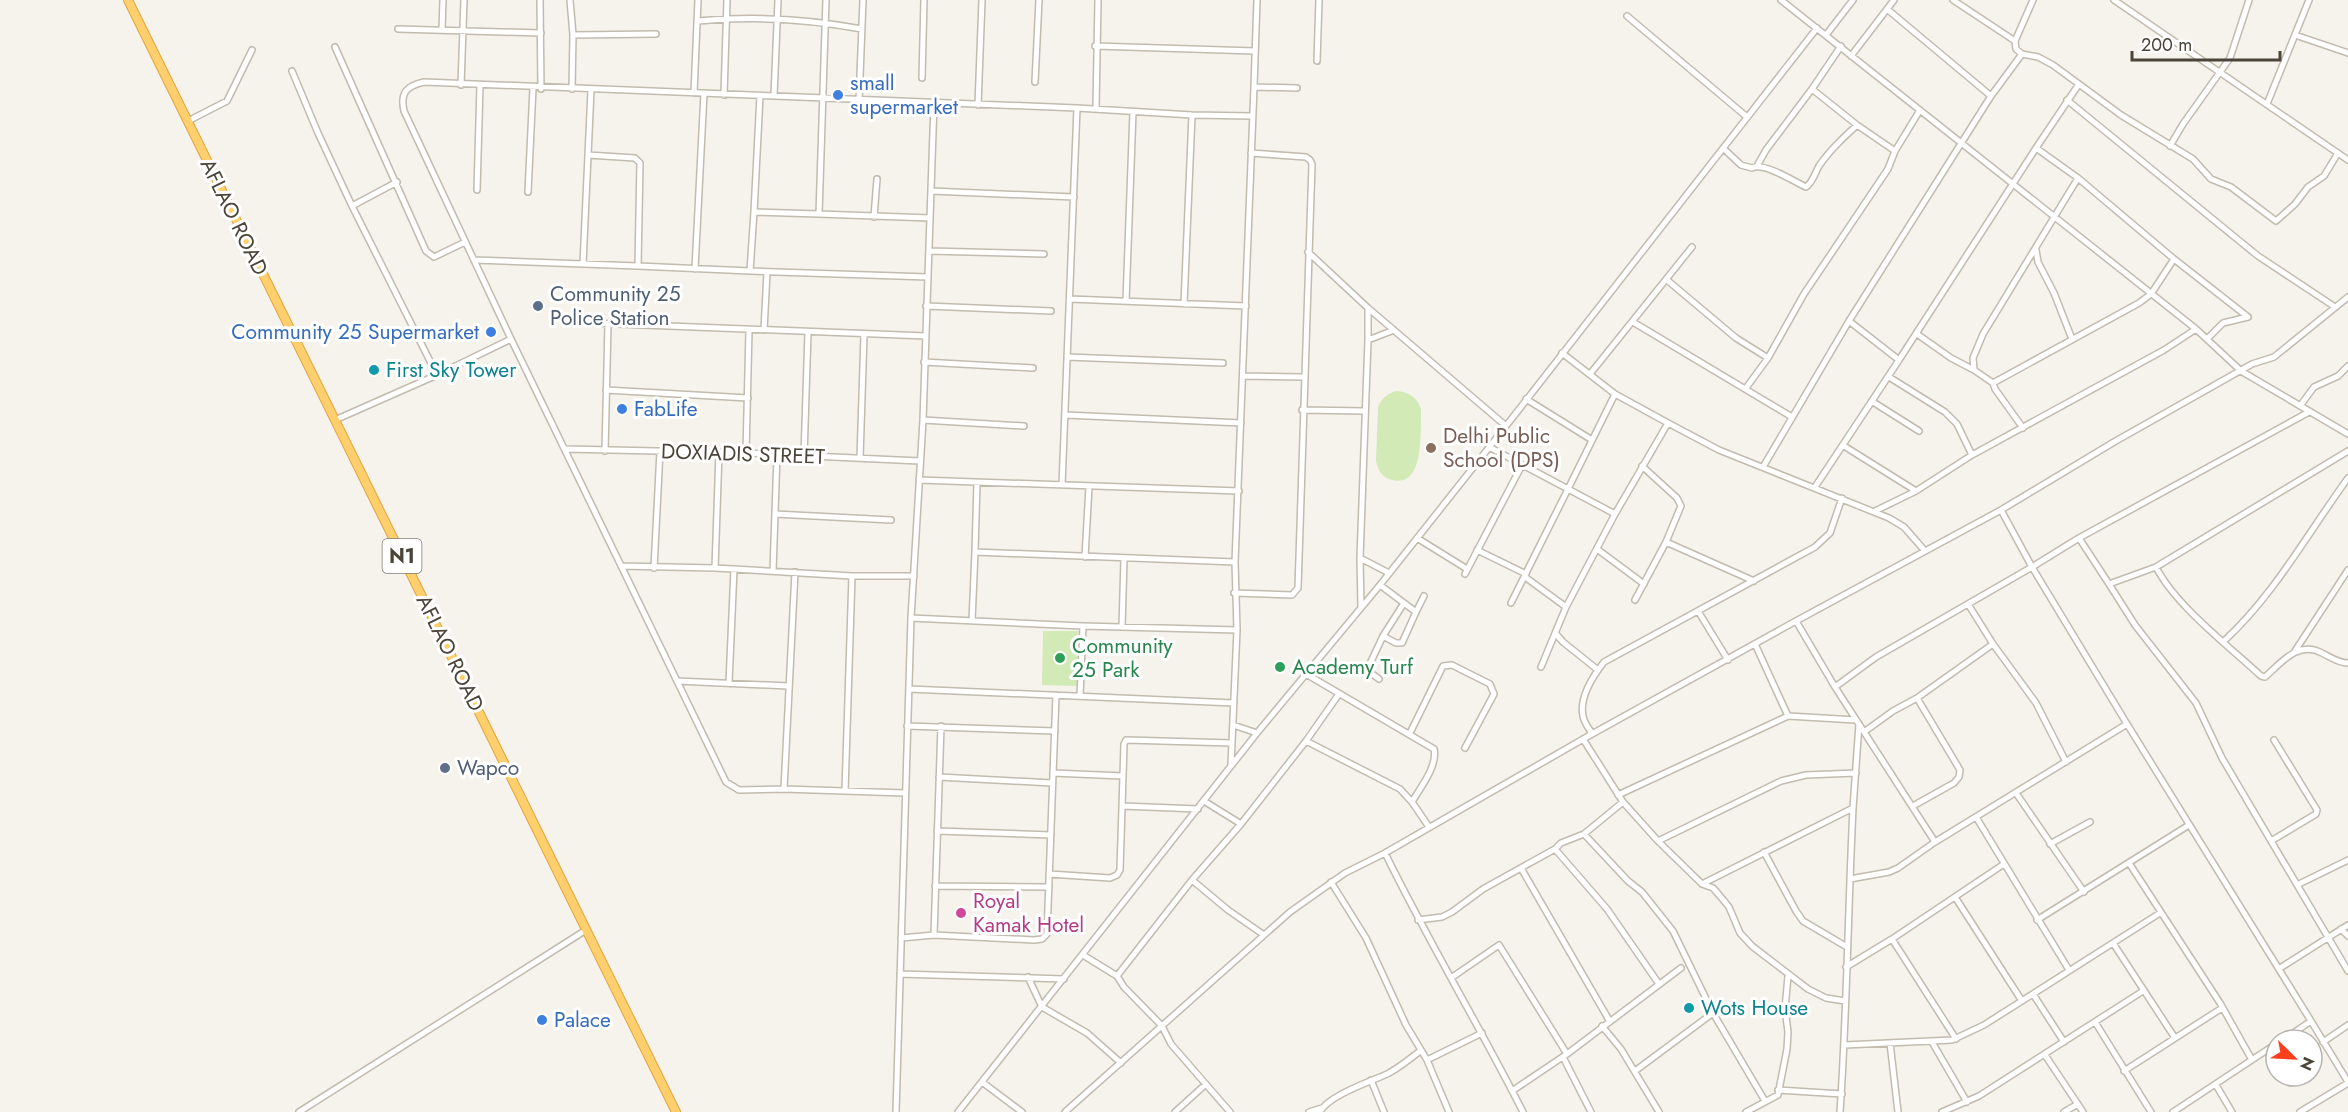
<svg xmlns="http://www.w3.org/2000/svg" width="2348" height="1112" viewBox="0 0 2348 1112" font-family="Jost,sans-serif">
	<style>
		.green { fill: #d2eab5 }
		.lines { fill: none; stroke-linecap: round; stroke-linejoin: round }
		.minor-casing { stroke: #c2bbae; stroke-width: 8 }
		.highway-casing { stroke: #e0a43c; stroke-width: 10 }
		.minor { stroke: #fff; stroke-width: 5 }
		.highway { stroke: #ffcf6e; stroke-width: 8 }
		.shop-dot { fill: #3f7fe0; stroke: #fff; stroke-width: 2 }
		.service-dot { fill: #5c6f8a; stroke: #fff; stroke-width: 2 }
		.culture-dot { fill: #0f9aa8; stroke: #fff; stroke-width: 2 }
		.education-dot { fill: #8d6e63; stroke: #fff; stroke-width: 2 }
		.leisure-dot { fill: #2e9e5b; stroke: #fff; stroke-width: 2 }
		.hotel-dot { fill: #d1479c; stroke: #fff; stroke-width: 2 }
		.labels { text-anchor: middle; stroke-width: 6; stroke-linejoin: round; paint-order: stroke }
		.shield { fill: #fff; stroke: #817c74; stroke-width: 1.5 }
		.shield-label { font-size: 20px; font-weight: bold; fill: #4b4439 }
		.shop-label { font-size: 21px; fill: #366cbe; stroke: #fff; text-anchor: start }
		.street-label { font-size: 21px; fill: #4b4439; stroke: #fff }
		.service-label { font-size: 21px; fill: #4e5e75; stroke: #fff; text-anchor: start }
		.culture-label { font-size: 21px; fill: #0d838f; stroke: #fff; text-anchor: start }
		.education-label { font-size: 21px; fill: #785e54; stroke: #fff; text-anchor: start }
		.leisure-label { font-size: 21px; fill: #27864d; stroke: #fff; text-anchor: start }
		.hotel-label { font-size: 21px; fill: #b23c85; stroke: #fff; text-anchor: start }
	</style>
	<rect width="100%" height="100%" fill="#f6f3ec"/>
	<!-- green -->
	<path class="green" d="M1396 391C1409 392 1417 397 1421 409 1420 430 1426 492 1389 479 1381 476 1378 469 1376 461L1378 407C1382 398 1387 394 1396 391Z
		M1043 631H1078L1077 686 1042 685Z"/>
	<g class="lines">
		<!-- minor casing -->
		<g class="minor-casing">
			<path id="minor" d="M540 0 541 89
				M570 0 573 35
				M1257 0 1254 87 1297 88
				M1781 0 2196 329 2241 371 2348 434
				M1953 0 2015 41 2016 49 2022 54 2038 57 2053 65 2121 115 2193 159 2211 179 2231 187 2276 221 2295 204 2308 187 2324 176 2338 153
				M2114 0 2348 160
				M1887 9 1991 96
				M1627 16 1747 117
				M698 21C752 16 809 19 862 29
				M398 29 541 33
				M442 30 443 0
				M1826 35 1853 0
				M2295 35 2348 53
				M2015 41 2033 0
				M1095 46 1255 51
				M335 47 426 251 434 257 465 242
				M2022 54 1991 96 1849 321 1899 360 2036 148 2079 84
				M1851 56 1894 0
				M1317 61 1319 0
				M292 71 318 133 352 206
				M922 78 924 0
				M1035 82 1039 0
				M461 85 464 0
				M572 89 573 35 656 34
				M1812 89 1857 125 1895 151
				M694 93 698 0
				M724 95 727 0
				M760 96 754 212 819 214 826 0
				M774 96 778 0
				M2067 100 2258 256 2335 307
				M859 101 863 0
				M2267 104 2309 0
				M978 105 982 0
				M1077 108 1192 115 1252 116
				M1096 108 1098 0
				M188 121 227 101 252 50
				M2170 146 2183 124 2230 58 2249 0
				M2036 148 2078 178 2174 259 2248 317
				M1724 149 1741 165 1752 168C1764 162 1793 181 1806 187 1813 182 1815 173 1819 166 1829 151 1843 138 1857 125
				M588 155 635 158 640 163 638 266 750 271 754 212
				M1757 166 1766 150 1812 89 1841 46
				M397 182 352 206 437 375
				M477 190 480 86
				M931 191 1074 197
				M528 192 533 88
				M819 214 930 218
				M874 217 877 179
				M2036 250 2038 262 2054 293 2072 339
				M929 251 1044 254
				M1308 252 1368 308 1506 426
				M474 260 638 266
				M583 264 591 90
				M695 269 704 93
				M750 271 928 277
				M1667 280 1736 338 1768 358
				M1070 299 1246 306
				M1126 301 1133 112
				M1184 304 1192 115
				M926 306 1051 311
				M1368 308V340L1394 330
				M567 322 926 336
				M1633 322 1792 417
				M764 330 767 272
				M1917 334 1951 358 1974 370
				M2207 339 2223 323 2248 317
				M1562 353 1615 394 1568 489 1615 514
				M1067 357 1223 363
				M924 362 1033 368
				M1590 374 1692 247
				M1244 376 1303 377
				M1889 377 1945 412 1957 424 1972 455
				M1993 383 2139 303 2151 294 2174 259
				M1746 388 1768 358 1804 294 1888 169 1895 151 1920 110
				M606 390 748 398
				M1526 399 1592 440
				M1873 402 1919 431
				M2300 406 2314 387 2338 376 2348 366
				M1302 410 1364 411
				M1066 415 1241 423
				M335 420 437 375 511 339
				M923 420 1024 426
				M1668 423 1719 450 1889 518 1904 527 1925 551
				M2023 428 1995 389 1993 383 1974 370 1973 358 1983 334 2078 178
				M1844 446 1916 491
				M1489 447 1568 489 1511 603
				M566 449 746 453 920 461
				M605 451 608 324
				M746 453 749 330
				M804 456 808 332
				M860 458 864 335
				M1763 467 1849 321
				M919 480 1239 491
				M1815 487 1899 360
				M2001 510 2032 567 2127 724 2311 1021 2283 1040
				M1875 511 1916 491 1972 455 2164 350 2196 329
				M775 514 891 520
				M1417 538 1467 569
				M2079 538 2109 584 2156 567 2348 451
				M1666 542 1754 581
				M1597 549 1644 584
				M1477 550 1526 574
				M975 552 977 483
				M1085 557 1089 487
				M1360 558 1389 573
				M621 566 715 568 852 576H914
				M2156 567C2175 605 2230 647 2261 676L2265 677C2281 663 2298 640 2322 653 2330 657 2338 663 2348 663
				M654 568 660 451
				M715 568 719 453
				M773 571 777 455
				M1465 574 1522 465
				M1525 577 1566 607
				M2109 584 2135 625 2196 703 2222 758 2348 971
				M1234 593 1292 595 1298 588 1312 164 1310 160 1306 157 1251 153
				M1635 600 1666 542 1681 506 1677 498 1642 466
				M1968 604 1993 644 2036 703 2066 762
				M1361 607 1360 558 1368 340
				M1698 611 1728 660
				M1416 612 1424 596
				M911 618 1083 626 1237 630
				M972 621 975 552 1235 562
				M1796 621 1835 687 1935 842
				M1122 627 1124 559
				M1556 634 1563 642 1598 670
				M1383 636 1404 603
				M2224 641C2274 595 2308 533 2348 478
				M1755 644 1788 716
				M2295 651 2348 570
				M1541 667 1566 607 1615 514 1668 423 1615 394
				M1306 674 1434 749C1438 766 1420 788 1412 802
				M1379 679 1367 670 1383 636 1396 643H1402L1416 612 1380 585
				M677 681 788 686
				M729 683 734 569
				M1835 687 1876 657 2032 567 2079 538 2309 412
				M909 689 1234 703
				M1080 696 1083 626
				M1233 725 1257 733
				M907 726 1055 731
				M1864 732 1893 711 1917 698 1993 644
				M1410 733 1443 666 1452 665 1490 684 1494 694 1465 748
				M1592 734C1589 728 1584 723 1583 716 1579 697 1593 676 1604 662L1815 547 1830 533 1842 498
				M1583 739 1623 802 1658 841 1702 884 1713 888 1720 896 1729 907 1740 933 1752 946 1808 989 1826 998 1845 1001
				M1306 741 1400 789 1412 802 1429 827
				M1231 765 1237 630 1235 562 1254 87
				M1053 773 1123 776
				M939 777 1052 783
				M784 789 795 572
				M845 791 852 576
				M905 793 784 789 739 790 726 782 511 339 404 111C400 93 406 86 424 82L1077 108 1062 485
				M2016 793 2084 892
				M1618 795 1788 716 1856 720
				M1122 806 1198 809
				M1913 806 1954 783 1959 777 1960 770 1917 698
				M1976 817 2069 970
				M1241 824 1306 741 1339 694
				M937 831 1051 835
				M1584 834 1628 881 1642 892 1673 931 1713 1013 1765 1101
				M1658 841 1781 781 1806 775 1856 773
				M2271 841 2316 814 2317 810 2274 740
				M2050 844 2090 822
				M1555 849 1607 909 1659 984
				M1764 852 1796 911 1803 921 1847 947
				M1385 853C1428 941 1479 1025 1523 1112
				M2129 863 2220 1003 2252 1060
				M1521 868 1609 1020
				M1049 874 1110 878 1117 875 1120 870 1124 744 1126 740 1232 743
				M1850 879 1889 872 1898 868 1935 842 2127 724
				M1192 880 1228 910 1264 935
				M1331 882 1366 938 1406 1025 1427 1060 1449 1112
				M1702 884 1853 808 1859 724
				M2297 885 2348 860
				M935 886 1049 887
				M1955 897 2022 1001
				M1418 920 1442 917 1452 912 1483 889 1555 849 1561 843 1584 834 1623 802
				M2037 920 2189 825
				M2341 929 2348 936
				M934 935 941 726
				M901 938 934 935 1034 940 1042 939 1047 934 1056 695
				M1892 939 1956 1039
				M2113 943 2175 1038
				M1083 955 1117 976 1124 987 1162 1026 1171 1044 1230 1112
				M1846 967 1892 939 2004 864
				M2280 968 2348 925
				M900 974 1064 979
				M1117 976 1192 880 1241 824 1204 801
				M1028 977 1042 1007 1087 1033 1121 1063
				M1451 978 1499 945 1567 1054
				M2033 994 2064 1042
				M2311 1021 2348 1082
				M2095 1022 2151 1112
				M1602 1026 1621 1049 1659 1112
				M1932 1042 1967 1102
				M2323 1042 2348 1025
				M1890 1043 1898 1112
				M1845 1045 1952 1040 1984 1025 2160 913
				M2045 1055 2083 1112
				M1563 1057 1591 1112
				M1427 1060 1482 1033
				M1635 1071 1713 1013
				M2124 1071 2222 1008
				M1371 1080 1384 1112
				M982 1082 1022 1112
				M2216 1085 2232 1112
				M1778 1090 1842 1094
				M1512 1091 1567 1054 1681 968
				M299 1112 586 930
				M896 1112 911 618 923 420 934 103
				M958 1112 1257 733 1380 585 1506 426 1817 28
				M1065 1112 1290 912 1345 873 1385 853 1592 734 1796 621 2001 510 2114 442 2252 364 2274 357 2348 297
				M1175 1112 1206 1084
				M1309 1112 1322 1108
				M1320 1112C1328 1095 1373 1081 1389 1073 1400 1067 1411 1058 1420 1051
				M1746 1112 1778 1095 1787 1049 1788 1032 1785 1009 1788 976
				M1840 1112C1847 1011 1848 910 1853 808
				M1942 1112 1979 1096 2143 991
				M2064 1112 2078 1104
				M2173 1112 2276 1044
				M2300 1112 2348 1083"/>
		</g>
		<!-- highway casing -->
		<g class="highway-casing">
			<path id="highway" d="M128 0 676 1112"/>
		</g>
		<!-- minor -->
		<use href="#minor" class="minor"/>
		<!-- highway -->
		<use href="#highway" class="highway"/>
	</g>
	<!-- markers -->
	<g class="shop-dot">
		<circle cx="838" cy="95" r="6"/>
		<circle cx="491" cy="332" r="6"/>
		<circle cx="622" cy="409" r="6"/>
		<circle cx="542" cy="1020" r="6"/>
	</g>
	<g class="service-dot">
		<circle cx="538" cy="306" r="6"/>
		<circle cx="445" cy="768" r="6"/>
	</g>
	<g class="culture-dot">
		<circle cx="374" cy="370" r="6"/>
		<circle cx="1689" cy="1008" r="6"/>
	</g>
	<circle class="education-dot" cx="1431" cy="448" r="6"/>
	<g class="leisure-dot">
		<circle cx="1060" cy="658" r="6"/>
		<circle cx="1280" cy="667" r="6"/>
	</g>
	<circle class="hotel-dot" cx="961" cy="913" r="6"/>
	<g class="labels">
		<!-- shield labels -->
		<rect class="shield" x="382.5" y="539" width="39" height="34" rx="4.5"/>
		<g class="shield-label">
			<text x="402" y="563">N1</text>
		</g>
		<!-- shop labels -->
		<g class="shop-label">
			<text x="850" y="90">small<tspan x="850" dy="24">supermarket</tspan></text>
			<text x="479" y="339" text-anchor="end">Community 25 Supermarket</text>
			<text x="634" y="416">FabLife</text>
			<text x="554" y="1027">Palace</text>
		</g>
		<!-- street labels -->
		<g class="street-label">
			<text transform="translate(234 217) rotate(64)" y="7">AFLAO ROAD</text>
			<text transform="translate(743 454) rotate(2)" y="7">DOXIADIS STREET</text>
			<text transform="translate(450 653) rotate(64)" y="7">AFLAO ROAD</text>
		</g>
		<!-- service labels -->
		<g class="service-label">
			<text x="550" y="301">Community 25<tspan x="550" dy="24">Police Station</tspan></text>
			<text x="457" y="775">Wapco</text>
		</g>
		<!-- culture labels -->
		<g class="culture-label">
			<text x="386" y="377">First Sky Tower</text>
			<text x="1701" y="1015">Wots House</text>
		</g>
		<!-- education labels -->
		<g class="education-label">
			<text x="1443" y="443">Delhi Public<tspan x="1443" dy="24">School (DPS)</tspan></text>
		</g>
		<!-- leisure labels -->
		<g class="leisure-label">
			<text x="1072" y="653">Community<tspan x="1072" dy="24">25 Park</tspan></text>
			<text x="1292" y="674">Academy Turf</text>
		</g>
		<!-- hotel labels -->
		<g class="hotel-label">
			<text x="973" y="908">Royal<tspan x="973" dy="24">Kamak Hotel</tspan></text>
		</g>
	</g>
	<!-- north arrow -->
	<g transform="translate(2294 1058) rotate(114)"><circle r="28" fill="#ffffff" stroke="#b7b4b0" stroke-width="1.5"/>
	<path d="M0-4.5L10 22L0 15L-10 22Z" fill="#fc3f1d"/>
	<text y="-9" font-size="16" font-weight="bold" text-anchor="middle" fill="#4b4439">N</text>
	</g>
	<!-- scale -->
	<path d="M2132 51v9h148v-9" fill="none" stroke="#4b4439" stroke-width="3"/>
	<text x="2141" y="51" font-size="18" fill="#4b4439" stroke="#ffffff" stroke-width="4.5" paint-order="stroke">200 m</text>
</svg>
